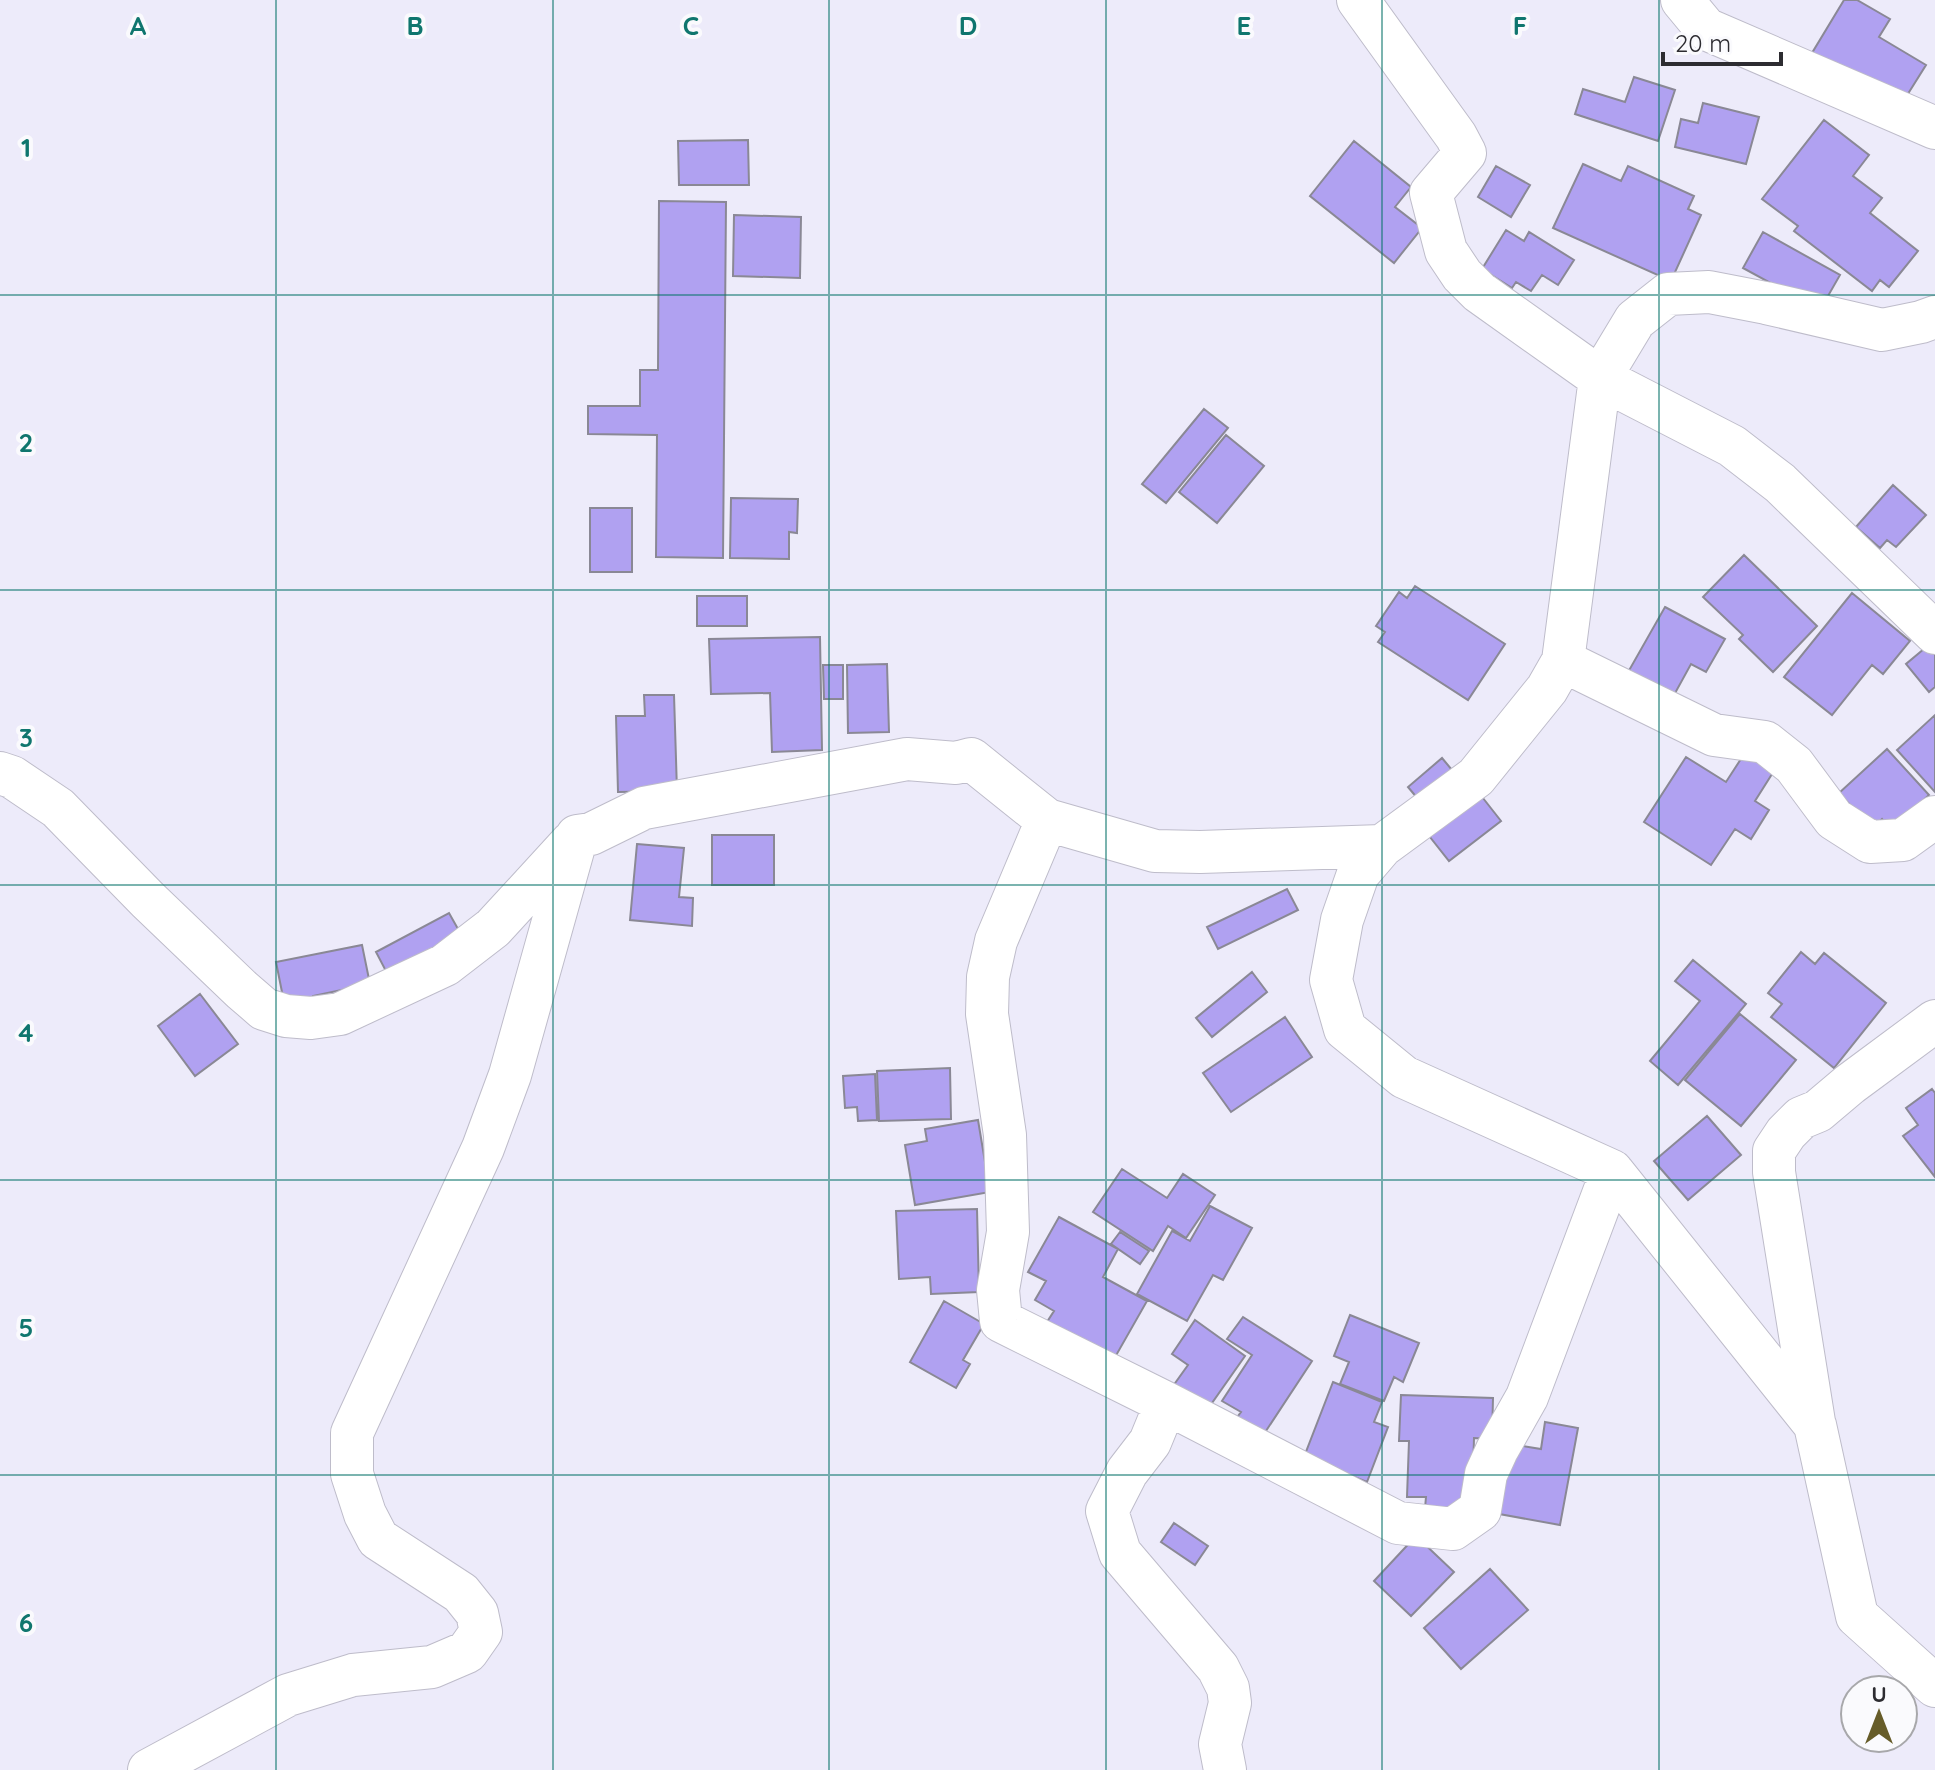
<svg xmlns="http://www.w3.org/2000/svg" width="1935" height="1770" viewBox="0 0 1935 1770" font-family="Quicksand,sans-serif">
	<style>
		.building { fill: #b0a1f1; stroke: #8a8895; stroke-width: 2 }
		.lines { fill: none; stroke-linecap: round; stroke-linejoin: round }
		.minor-casing { stroke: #bebcca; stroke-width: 44 }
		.minor { stroke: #fff; stroke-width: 42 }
		.grid { fill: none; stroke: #0f766e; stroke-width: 2; stroke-opacity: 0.55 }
		.grid-label { font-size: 26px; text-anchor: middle; font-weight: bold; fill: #0f766e; stroke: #fafafd; stroke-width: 8; stroke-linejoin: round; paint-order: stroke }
	</style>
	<rect width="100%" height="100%" fill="#edebfa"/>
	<!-- building -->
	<path class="building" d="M1844 0H1857L1890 19 1879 37 1926 65 1901 105 1812 53Z
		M1634 77 1675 90 1658 141 1575 114 1583 89 1625 102Z
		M1703 103 1759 117 1746 164 1675 147 1681 119 1698 123Z
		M1824 120 1869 155 1853 176 1882 198 1870 213 1918 251 1889 287 1880 280 1872 291 1794 231 1798 226 1762 199Z
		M748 140 749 185H679L678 141Z
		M1354 141 1411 187 1395 207 1422 228 1394 263 1310 196Z
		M1583 164 1621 181 1628 166 1694 196 1688 209 1701 215 1671 281 1553 228Z
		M1496 166 1530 185 1511 217 1478 197Z
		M659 201 726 202 723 558 656 557 657 435 588 434V406H640V370H658Z
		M734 215 801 217 800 278 733 276Z
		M1506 230 1524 241 1529 232 1574 260 1558 285 1542 275 1531 291 1516 282 1512 288 1482 269Z
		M1763 232 1840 275 1820 310 1743 268Z
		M1204 409 1228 428 1166 503 1142 484Z
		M1226 435 1264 466 1217 523 1179 492Z
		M1893 485 1926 515 1896 547 1887 540 1880 548 1856 527Z
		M731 498 798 499 797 533 789 532V559L730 558Z
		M590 508H632V572H590Z
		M1744 555 1817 626 1773 672 1739 639 1743 635 1703 597Z
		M1415 586 1505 644 1468 700 1378 642 1385 632 1376 626 1399 592 1407 598Z
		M1852 593 1910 641 1883 674 1872 665 1832 715 1784 677Z
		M697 596H747V626H697Z
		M1665 607 1725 639 1706 672 1691 664 1668 706 1623 681Z
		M820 637 822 750 772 752 770 693 711 694 709 639Z
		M1931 643 1935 647V687L1929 692 1906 664Z
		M887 664 889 732 848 733 847 665Z
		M823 665H843V699H824Z
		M644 695H674L677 791 618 792 616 716H645Z
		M1935 715V792L1897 750Z
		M1750 745 1779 763 1755 801 1769 810 1751 839 1735 829 1711 865 1644 822 1686 757 1726 782Z
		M1887 749 1929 795 1891 830 1882 819 1872 829 1839 793Z
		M1442 758 1457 776 1423 805 1408 787Z
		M1479 793 1501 821 1449 861 1426 832Z
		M712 835H774V885H712Z
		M637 844 684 848 679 897 693 898 692 926 630 920Z
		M1287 889 1298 910 1218 949 1207 927Z
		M449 913 462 936 388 975 376 952Z
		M362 945 370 984 313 996 315 1007 286 1012 276 962Z
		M1801 952 1815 964 1824 953 1886 1003 1834 1068 1771 1017 1782 1004 1768 993Z
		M1693 960 1746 1004 1678 1085 1650 1061 1700 1001 1675 981Z
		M1252 972 1267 992 1212 1037 1196 1018Z
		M200 994 238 1044 195 1076 158 1026Z
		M1740 1014 1796 1060 1741 1126 1685 1080Z
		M1285 1017 1312 1057 1231 1112 1203 1073Z
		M950 1068 951 1119 879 1121 877 1071Z
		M875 1074 877 1120 858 1121 857 1107 845 1108 843 1076Z
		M1932 1089 1935 1093V1177L1903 1136 1918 1125 1906 1108Z
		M1707 1116 1741 1155 1688 1200 1654 1161Z
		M978 1120 990 1192 915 1205 905 1145 927 1141 925 1129Z
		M1122 1169 1167 1198 1183 1174 1215 1195 1186 1238 1168 1226 1153 1251 1093 1212Z
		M1210 1206 1252 1228 1223 1280 1213 1275 1187 1321 1137 1294 1172 1231 1190 1241Z
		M977 1209 979 1292 931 1294 930 1277 899 1279 896 1211Z
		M1059 1217 1118 1249 1103 1277 1147 1301 1114 1359 1047 1322 1054 1311 1035 1300 1046 1281 1028 1272Z
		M1120 1232 1149 1251 1140 1264 1111 1244Z
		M944 1301 984 1324 963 1360 970 1364 956 1388 910 1362Z
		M1350 1315 1419 1343 1403 1382 1394 1377 1384 1401 1340 1384 1349 1362 1334 1356Z
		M1243 1317 1312 1361 1262 1437 1235 1420 1241 1412 1222 1401 1252 1355 1227 1339Z
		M1195 1320 1245 1356 1207 1410 1173 1386 1188 1365 1172 1354Z
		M1333 1382 1382 1402 1374 1422 1388 1427 1367 1482 1304 1457Z
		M1401 1395 1493 1398 1492 1439 1474 1438 1472 1509 1425 1508 1426 1497H1407L1409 1441H1399Z
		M1545 1422 1578 1428 1560 1525 1488 1512 1511 1444 1541 1449Z
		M1174 1523 1208 1546 1195 1565 1161 1542Z
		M1416 1536 1454 1572 1411 1616 1374 1581Z
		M1490 1569 1528 1610 1461 1669 1424 1628Z"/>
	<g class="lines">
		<!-- minor casing -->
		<g class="minor-casing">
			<path id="minor" d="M1358 0 1456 136 1465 153 1431 193 1446 251 1462 275 1479 292 1600 378 1732 446 1780 483 1935 633
				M1682 0 1706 29 1935 128
				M1935 317 1921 322 1882 330 1766 303 1709 292 1668 294 1635 320 1600 378 1563 661 1547 689 1476 777 1382 846 1358 874 1342 920 1331 980 1345 1029 1404 1077 1612 1171 1815 1425 1857 1616 1935 1686
				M1563 661 1714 735 1765 742 1794 765 1834 819 1870 842 1903 840 1935 817
				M0 773 12 777 58 808 148 900 242 990 264 1009 286 1016 311 1018 340 1014 445 965 493 928 572 842
				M1047 820 996 941 988 977 987 1014 1005 1135 1008 1232 998 1290 1001 1321 1166 1403 1398 1523 1453 1529 1480 1510 1486 1474 1497 1450 1527 1397 1612 1171
				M1166 1403 1150 1442 1127 1472 1107 1511 1120 1553 1218 1668 1228 1688 1230 1703 1220 1744 1225 1770
				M1814 1422 1774 1172V1151L1786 1133 1801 1118 1818 1111 1850 1084 1935 1021
				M149 1770 288 1695 353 1675 432 1667 467 1652 481 1632 477 1613 461 1593 378 1539 365 1514 352 1474V1433L483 1148 510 1075 577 836 591 834 644 808 907 759 956 763 971 759 1047 820 1155 851 1200 852 1382 846"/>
		</g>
		<!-- minor -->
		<use href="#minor" class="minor"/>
	</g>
	<!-- grid -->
	<path class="grid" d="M276 0V1770M553 0V1770M829 0V1770M1106 0V1770M1382 0V1770M1659 0V1770M0 295H1935M0 590H1935M0 885H1935M0 1180H1935M0 1475H1935"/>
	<g class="grid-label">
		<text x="138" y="35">A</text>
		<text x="415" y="35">B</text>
		<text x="691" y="35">C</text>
		<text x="968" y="35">D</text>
		<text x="1244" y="35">E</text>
		<text x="1520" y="35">F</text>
		<text x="26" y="157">1</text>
		<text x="26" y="452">2</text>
		<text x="26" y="747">3</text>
		<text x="26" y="1042">4</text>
		<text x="26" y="1337">5</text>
		<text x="26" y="1632">6</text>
	</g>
	<!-- north arrow -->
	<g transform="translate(1879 1714)"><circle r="38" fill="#fafafd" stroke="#a8a8ab" stroke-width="2"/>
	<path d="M0-6L14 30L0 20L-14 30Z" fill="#665c29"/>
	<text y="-12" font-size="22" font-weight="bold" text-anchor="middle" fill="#2d2c31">U</text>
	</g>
	<!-- scale -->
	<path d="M1663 52v12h118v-12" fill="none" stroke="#2d2c31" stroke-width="4"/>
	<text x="1675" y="52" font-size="24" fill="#2d2c31" stroke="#fafafd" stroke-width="6" paint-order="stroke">20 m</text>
</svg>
